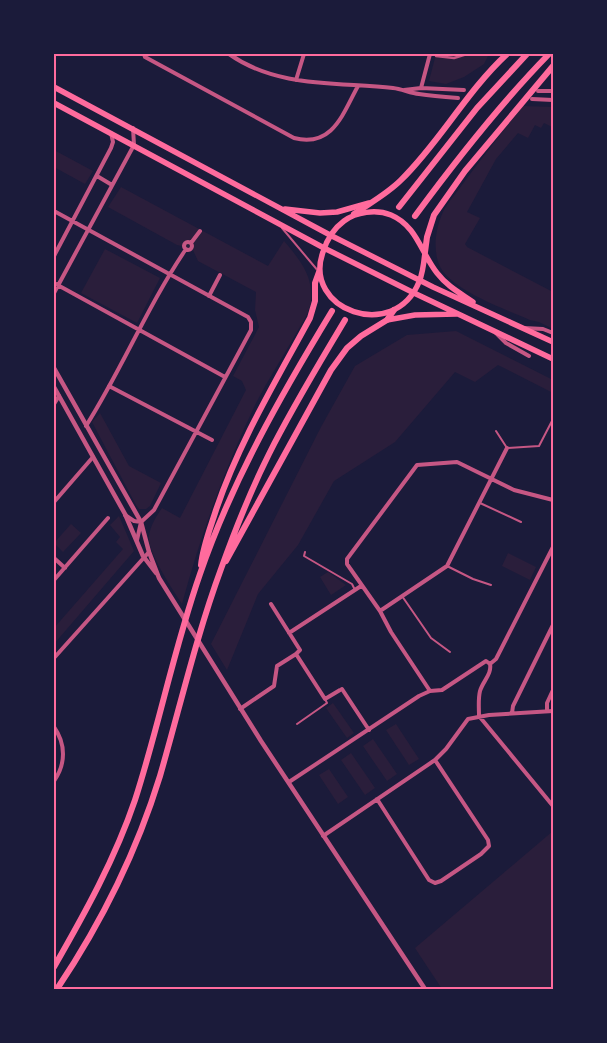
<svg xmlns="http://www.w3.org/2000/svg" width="607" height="1043" viewBox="0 0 607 1043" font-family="Rubik,sans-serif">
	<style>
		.green { fill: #2a1e3b }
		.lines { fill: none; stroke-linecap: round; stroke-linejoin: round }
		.service { stroke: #c65784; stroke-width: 2 }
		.pedestrian { stroke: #c65784; stroke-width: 2.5 }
		.minor { stroke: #c65784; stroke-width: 4 }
		.tertiary { stroke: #c65784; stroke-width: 4.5 }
		.primary { stroke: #ff6b9d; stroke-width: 5.5 }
		.motorway { stroke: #ff6b9d; stroke-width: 6 }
		.neatline { fill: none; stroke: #ff6b9d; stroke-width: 2 }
	</style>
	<rect width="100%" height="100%" fill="#1b1b3a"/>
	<!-- green -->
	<path class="green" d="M436 54H489L484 64 464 77 446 84 429 81Z
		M523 106 553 107V124L552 127 544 123 541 128 535 125 528 138 518 133 496 159 467 212 480 218 465 244 467 247 553 292V329L539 322 530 320C505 309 465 295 446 275 432 261 434 234 441 217 445 205 455 195 462 185 482 158 502 132 523 106Z
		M54 150 93 171 85 184 54 167Z
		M121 187 268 266 284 241C300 260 313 275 311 301 310 312 302 323 297 332 284 355 269 378 257 401 225 467 201 534 182 604 173 590 147 552 149 536 150 526 157 515 162 508L180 518 246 390 242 381 233 376 259 327 255 310 256 292 198 261 192 248 177 245 108 207Z
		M105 249 160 278 137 323 81 293Z
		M456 331 553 380V393L498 365 475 382 455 372 395 442 334 481 298 545 258 594 227 670 211 644 321 427 355 366 407 335Z
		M100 413 129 466 161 483 150 506 146 509H139L136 505 92 422Z
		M119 516 134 551 54 644V628L123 549 116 542 120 537 110 525Z
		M71 524 81 533 63 552 54 543Z
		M508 553 536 567 530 580 502 566Z
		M328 572 346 585 331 595 320 577Z
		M333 703 354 733 347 738 326 708Z
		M396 724 419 759 409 765 386 730Z
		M373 739 397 774 387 781 363 746Z
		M351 753 375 788 365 795 341 760Z
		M329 769 348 797 338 804 319 775Z
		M553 831V989H442L415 948Z"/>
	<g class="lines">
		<!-- service -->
		<path class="service" d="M282 228 319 272
			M496 431 507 448 539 446 553 419
			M480 503 521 522
			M305 552 304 556 352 584 355 590
			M447 566 473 579 491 585
			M402 596 431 638 450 652
			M297 724 327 703 325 699"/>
		<!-- pedestrian -->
		<path class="pedestrian" d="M436 56 454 58 467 54"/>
		<!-- minor -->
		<path class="minor" d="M144 54 145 57 294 138C333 148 343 113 358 86
			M229 54C277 88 337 82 393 88 402 89 410 93 419 94 432 96 445 97 458 98
			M296 80 304 54
			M421 88 430 54
			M404 90 421 88 464 90
			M538 91H553
			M532 99 553 100
			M97 176 112 185
			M54 211 248 317 251 322V330L154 510 141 522 137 540
			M184 246a4 4 0 1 1 8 0a4 4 0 1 1-8 0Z
			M191 243 200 231
			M54 256 111 148 113 142 111 133
			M54 283 225 377
			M54 293 134 145 133 128
			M209 296 220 275
			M524 328 543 329 553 333
			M496 333 506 343 529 356
			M109 386 212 440
			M54 404 59 396
			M86 426C122 369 148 305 186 249
			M54 502 93 457
			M125 515 134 521 141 522
			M54 558 65 568
			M54 580 108 518
			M271 604 300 650 296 654 325 699 340 690
			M380 611 447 566 507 448
			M289 633 361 586
			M54 658 149 552
			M342 689 369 730
			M430 691 391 632 380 611 347 564V559L417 465 457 462 514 490 553 500
			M240 709 274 686 277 666 296 654
			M547 711V703L553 690
			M512 713 513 706 553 625
			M479 716C479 708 478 699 480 691 483 681 492 674 490 664L496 659 553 547
			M479 716 553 806
			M54 727C66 744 66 764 54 781
			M289 782 419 696 430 691 442 690 486 661 490 664
			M377 799 429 880 435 883 441 881 481 854 489 846 488 840 435 760
			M323 836 435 760 446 749 468 719 489 715 553 711"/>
		<!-- tertiary -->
		<path class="tertiary" d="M54 368 141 522 149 552 159 578 169 594 261 741 425 989
			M54 387 125 514 143 556 156 573"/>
		<!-- primary -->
		<path class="primary" d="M54 87 330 235 433 287 553 342
			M54 103 324 248 414 293 553 359
			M285 209 320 213 337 212 369 203
			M425 252C424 262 423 273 419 282 394 343 302 310 323 252 327 239 333 229 344 221 356 212 376 209 391 215 417 226 421 253 437 273 447 286 460 293 473 302
			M387 320 415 315 457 314"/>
		<!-- motorway -->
		<path class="motorway" d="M399 207 477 108 527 54
			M354 214C370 203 387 194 401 180 440 142 466 92 507 54
			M415 216C457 159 500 104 549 54
			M425 252 427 237 434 215 465 171 553 66
			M226 561 331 370 347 348 361 336 387 320 394 310
			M201 565C203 546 210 529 216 510 239 442 276 381 310 318L315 301V283L319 272
			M54 967C85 913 115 859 135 800 159 726 174 648 200 574 232 481 281 395 332 311
			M57 989C102 922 136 854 160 776 180 707 196 637 221 569 235 530 250 492 269 454 292 408 319 364 345 320"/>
	</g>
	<!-- border -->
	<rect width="607" height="1043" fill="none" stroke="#1b1b3a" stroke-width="110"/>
	<rect x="55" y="55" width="497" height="933" class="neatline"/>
</svg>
